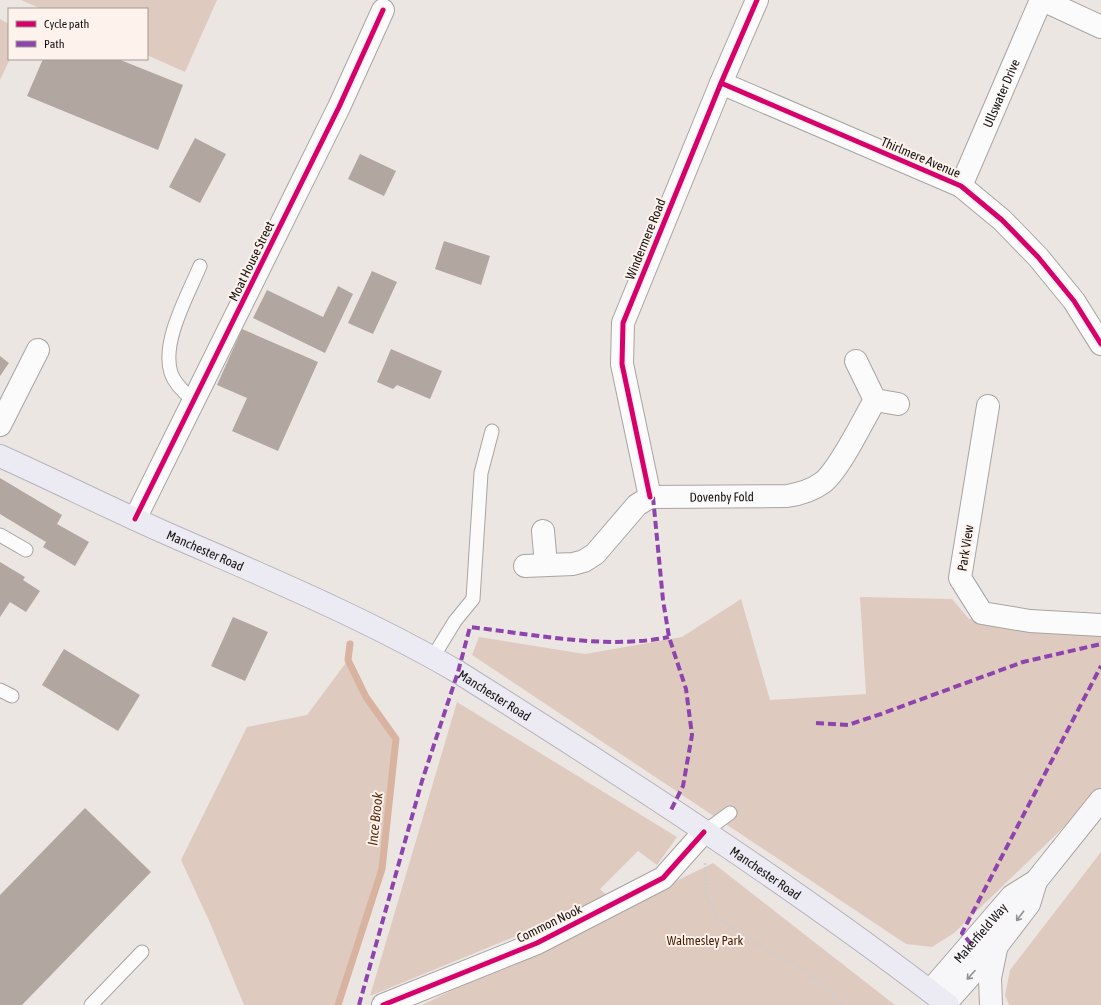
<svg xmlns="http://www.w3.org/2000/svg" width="1101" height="1005" viewBox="0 0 1101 1005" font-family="'Asap Condensed',sans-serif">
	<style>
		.green { fill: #dfcabf }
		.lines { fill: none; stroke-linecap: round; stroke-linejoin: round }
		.stream { stroke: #d7b3a0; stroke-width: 7 }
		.building { fill: #b2a6a0 }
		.lane-casing { stroke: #a8a4a2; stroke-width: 15 }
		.street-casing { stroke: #a8a4a2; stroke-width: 24 }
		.secondary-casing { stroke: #a8a4a2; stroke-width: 24 }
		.highway-casing { stroke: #b8b4bc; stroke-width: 24 }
		.path { stroke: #cfcdcc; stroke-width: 2.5; stroke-dasharray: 2 2; stroke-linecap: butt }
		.lane { stroke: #fcfbfb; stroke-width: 13 }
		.street { stroke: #fcfbfb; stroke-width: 22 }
		.secondary { stroke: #f7f6f8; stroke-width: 22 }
		.highway { stroke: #eceaf3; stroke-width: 22 }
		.quiet { stroke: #8e44ad; stroke-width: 4; stroke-dasharray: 8 4; stroke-linecap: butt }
		.cycleway-casing { stroke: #fef2ec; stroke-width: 8 }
		.cycleway { stroke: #d6006c; stroke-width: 5 }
		.oneway { stroke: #929090 }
		.labels { text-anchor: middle; stroke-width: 4; stroke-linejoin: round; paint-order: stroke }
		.street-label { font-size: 13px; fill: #171311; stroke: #fef2ec }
		.park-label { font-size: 13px; fill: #491c00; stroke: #fef2ec }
		.water-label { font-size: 14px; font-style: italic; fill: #5a2b0e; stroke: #fef2ec }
	</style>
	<rect width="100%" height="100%" fill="#ece6e3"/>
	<!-- green -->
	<path class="green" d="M21 0H217L185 72 147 55V9H42Z
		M0 19 9 24 10 59 0 80Z
		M860 597 952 599 969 619 1026 629 1101 633V787L1098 794 954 933 932 947 906 944 472 655 479 637 585 654 682 637 741 599 770 700 866 694Z
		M348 660 366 697 396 739 382 869 338 1005H244L211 925 181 860 247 727 307 715Z
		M457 702 677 837 657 865 638 851 600 889 609 898 370 996Z
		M1101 852V1005H1009L1005 995 1010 970Z
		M713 863 895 1005H422Z"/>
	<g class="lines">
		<!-- stream -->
		<path class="stream" d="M338 1005 382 869 396 739 366 697 348 660 350 644"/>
	</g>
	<!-- building -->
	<path class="building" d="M43 59H118L183 85 158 150 27 96Z
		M195 138 226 154 200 203 169 187Z
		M360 154 396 171 384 196 348 179Z
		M444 241 490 256 481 285 435 269Z
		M372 271 397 282 373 334 348 323Z
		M338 286 353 294 325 353 253 318 267 290 323 317Z
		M242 329 318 362 278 451 232 431 247 398 217 385Z
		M391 349 442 371 430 399 397 385 393 389 377 382Z
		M0 356 9 363 0 376Z
		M0 478 62 515 57 524 89 542 75 566 43 547 46 542 0 514Z
		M0 562 25 577 23 580 40 591 26 612 10 602 0 617Z
		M233 617 268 632 245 681 211 666Z
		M64 649 140 695 118 731 42 685Z
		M85 808 151 872 22 1005H0V895Z"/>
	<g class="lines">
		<!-- lane casing -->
		<g class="lane-casing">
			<path id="lane" d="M194 402C186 393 175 385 171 373 161 342 188 295 200 266
				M0 535 26 550
				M433 657 455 621 473 599 481 473 492 431
				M0 690 12 696
				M704 832 730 813
				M91 1005 142 952"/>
		</g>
		<!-- street casing -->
		<g class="street-casing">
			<g id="street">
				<path d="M1043 0 1101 27"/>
				<path d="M721 83 961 186 1002 220 1038 257 1074 301 1101 344"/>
				<path id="s1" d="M961 186 1041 0"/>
				<path d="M856 361 875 400 898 404"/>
				<path d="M988 406 960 578 982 613 1030 621 1101 625"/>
				<path d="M0 425 38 350"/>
				<path d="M650 497 622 364 623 323 721 83 757 0"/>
				<path d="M135 519 339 107 383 10"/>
				<path d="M543 531 546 565"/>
				<path id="s2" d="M525 566 573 564 584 561 595 554 637 505 650 497 787 496C800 494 811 491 822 483 839 471 863 420 875 400"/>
				<path d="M383 1005 537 943 663 878 704 832"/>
			</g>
		</g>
		<!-- secondary casing -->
		<g class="secondary-casing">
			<g id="secondary">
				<path id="s3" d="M930 991 1012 896 1036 881 1101 800"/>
				<path d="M946 1003 996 947 1029 904 1036 881"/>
				<path d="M991 1005 990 978 996 949"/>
			</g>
		</g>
		<!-- highway casing -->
		<g class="highway-casing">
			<g id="highway">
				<path id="s4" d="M0 456C56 481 111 509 168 534 266 577 365 618 458 672 625 777 792 885 948 1005"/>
			</g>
		</g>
		<!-- path -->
		<path class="path" d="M705 863 706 895 717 917 754 943 805 970 844 1005"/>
		<!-- lane -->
		<use href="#lane" class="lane"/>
		<!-- street -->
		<use href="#street" class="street"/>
		<!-- secondary -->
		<use href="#secondary" class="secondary"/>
		<!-- highway -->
		<use href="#highway" class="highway"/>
		<!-- quiet -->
		<path class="quiet" d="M653 497 663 600 669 637 686 689 692 735 683 786 671 810
			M816 723 848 725 881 714 1023 662 1101 644
			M971 944 962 933 1101 666
			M359 1005 422 781 458 672 470 627C533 634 606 650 669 637"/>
		<!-- cycleway casing -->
		<g class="cycleway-casing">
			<path id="cycleway" d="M721 83 961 186 1002 220 1038 257 1074 301 1101 344
				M650 497 622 364 623 323 721 83 757 0
				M135 519 339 107 383 10
				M383 1005 537 943 663 878 704 832"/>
		</g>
		<!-- cycleway -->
		<use href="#cycleway" class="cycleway"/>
	</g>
	<!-- one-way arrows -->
	<defs><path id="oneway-shaft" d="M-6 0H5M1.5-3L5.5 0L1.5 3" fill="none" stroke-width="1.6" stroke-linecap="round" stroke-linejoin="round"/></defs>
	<g class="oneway">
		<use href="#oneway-shaft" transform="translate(1020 916) rotate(127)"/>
		<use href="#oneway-shaft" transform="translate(971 975) rotate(132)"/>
	</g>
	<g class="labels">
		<!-- street labels -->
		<g class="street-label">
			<text dy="5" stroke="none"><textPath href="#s1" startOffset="101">Ullswater Drive</textPath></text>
			<text transform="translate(921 157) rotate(23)" y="5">Thirlmere Avenue</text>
			<text transform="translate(645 239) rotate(-68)" y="5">Windermere Road</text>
			<text transform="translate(251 261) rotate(-64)" y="5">Moat House Street</text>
			<text dy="5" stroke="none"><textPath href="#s2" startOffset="224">Dovenby Fold</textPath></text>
			<text transform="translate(965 548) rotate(-81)" y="5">Park View</text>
			<text dy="5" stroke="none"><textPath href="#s4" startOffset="226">Manchester Road</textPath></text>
			<text dy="5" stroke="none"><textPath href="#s4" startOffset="550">Manchester Road</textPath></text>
			<text dy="5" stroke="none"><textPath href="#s4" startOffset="874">Manchester Road</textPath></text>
			<text transform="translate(549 923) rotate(-26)" y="5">Common Nook</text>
			<text dy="5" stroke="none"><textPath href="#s3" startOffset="77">Makerfield Way</textPath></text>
		</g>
		<!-- park labels -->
		<g class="park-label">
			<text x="705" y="945">Walmesley Park</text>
		</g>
		<!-- water labels -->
		<g class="water-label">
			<text transform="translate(375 819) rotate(-84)" y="5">Ince Brook</text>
		</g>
	</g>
	<!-- legend -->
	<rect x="8" y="8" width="140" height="52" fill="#fef2ec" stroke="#a29994"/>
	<rect x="16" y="21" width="20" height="6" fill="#d6006c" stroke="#a29994"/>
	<text x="44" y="28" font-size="12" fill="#171311">Cycle path</text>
	<rect x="16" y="41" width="20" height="6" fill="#8e44ad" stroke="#a29994"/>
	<text x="44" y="48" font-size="12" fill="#171311">Path</text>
</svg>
